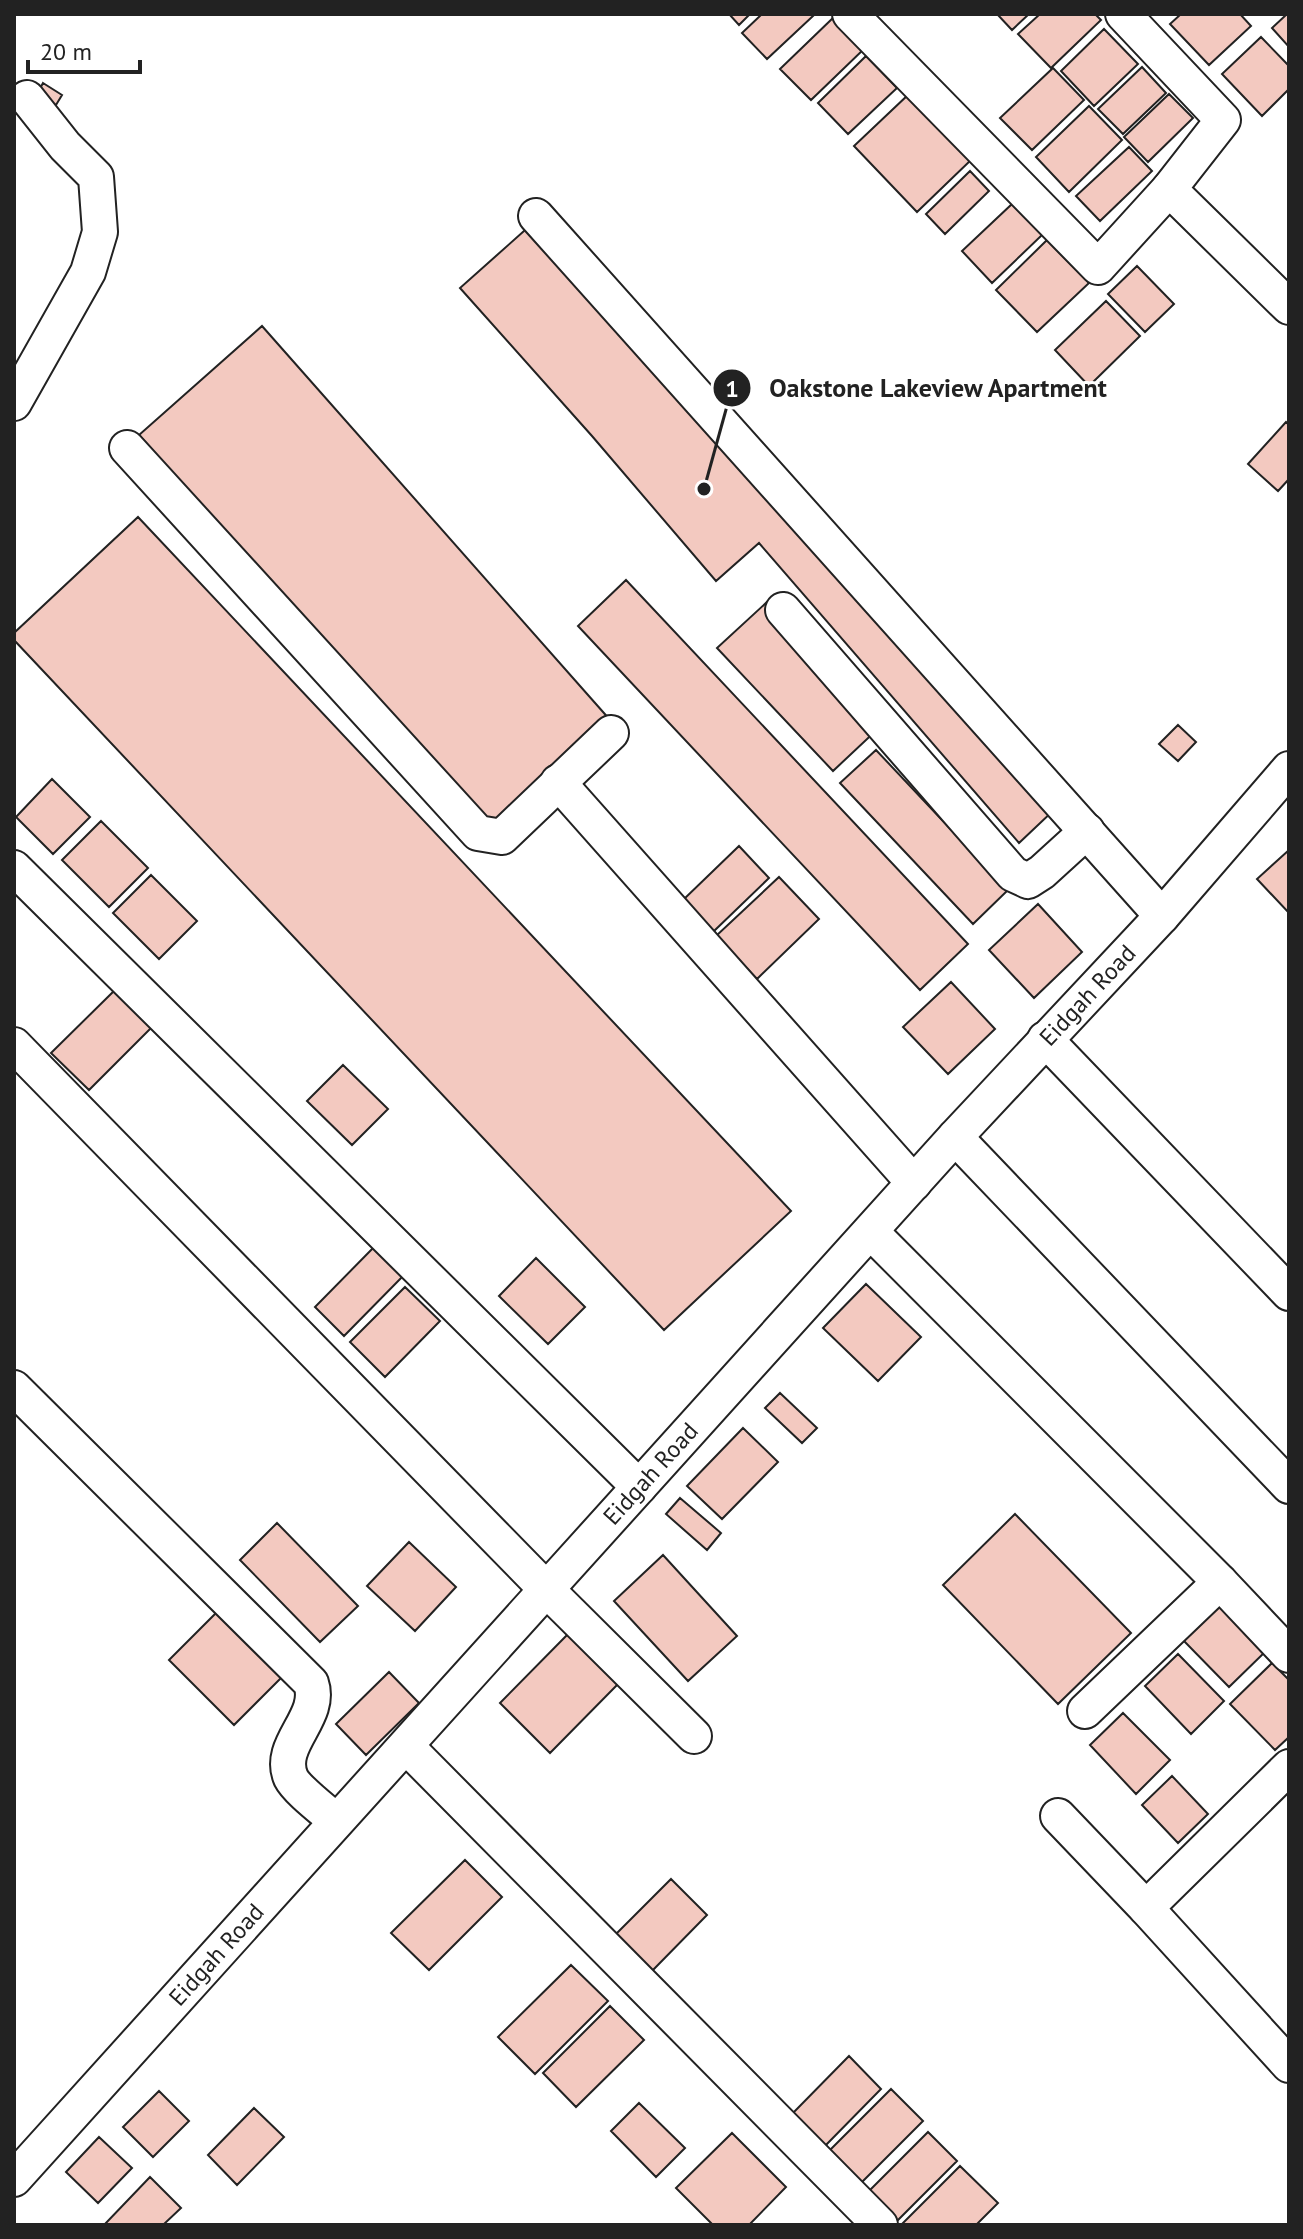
<svg xmlns="http://www.w3.org/2000/svg" width="1303" height="2239" viewBox="0 0 1303 2239" font-family="'PT Sans',sans-serif">
	<style>
		.building { fill: #f3c9c0; stroke: #222; stroke-width: 2 }
		.lines { fill: none; stroke-linecap: round; stroke-linejoin: round }
		.street-casing { stroke: #222; stroke-width: 38 }
		.street { stroke: #fff; stroke-width: 34 }
		.labels { text-anchor: middle; stroke-width: 6; stroke-linejoin: round; paint-order: stroke }
		.street-label { font-size: 24px; fill: #222; stroke: #fff }
		.leader { fill: none; stroke: #222; stroke-width: 3 }
		.callout-dot { fill: #222; stroke: #fff; stroke-width: 3 }
		.mark-label { font-size: 24px; text-anchor: middle; font-weight: bold; fill: #fff }
		.callout-label { font-size: 26px; text-anchor: middle; font-weight: bold; fill: #222; stroke: #fff; stroke-width: 6; stroke-linejoin: round; paint-order: stroke }
	</style>
	<rect width="100%" height="100%" fill="#fff"/>
	<!-- building -->
	<path class="building" d="M729 14H750L739 25Z
		M762 14H811L813 16 767 59 742 33Z
		M997 14H1029L1012 30Z
		M1040 14H1095L1101 20 1051 68 1018 34Z
		M1181 14H1240L1251 26 1209 65 1170 24Z
		M1287 14H1289V47L1272 28Z
		M835 16 865 48 811 100 780 69Z
		M1104 29 1138 64 1094 106 1061 71Z
		M1261 37 1289 66V89L1262 116 1222 74Z
		M866 56 897 88 848 134 818 103Z
		M1142 67 1166 93 1123 134 1098 109Z
		M1053 68 1084 100 1032 150 1000 118Z
		M43 83 62 95 56 105 37 94Z
		M909 94 972 159 917 212 854 146Z
		M1169 94 1193 118 1148 162 1124 137Z
		M1089 106 1122 140 1069 192 1036 157Z
		M1129 147 1152 171 1100 221 1076 196Z
		M970 171 989 191 945 234 926 214Z
		M1012 204 1042 235 992 283 962 251Z
		M533 223 1055 809 1019 843 759 543 716 581 592 436 460 288Z
		M1047 240 1089 283 1037 332 996 290Z
		M1137 266 1174 304 1145 332 1108 294Z
		M1106 301 1140 336 1089 386 1055 350Z
		M262 326 611 721 488 829 139 435Z
		M1286 422 1289 425V479L1278 491 1248 464Z
		M138 517 791 1211 664 1330 14 640V633Z
		M626 580 968 944 920 990 578 626Z
		M767 602 882 725 833 771 717 648Z
		M1178 725 1196 742 1178 761 1159 744Z
		M876 750 1008 890 973 924 840 783Z
		M52 779 90 817 53 854 16 817Z
		M101 821 148 868 109 907 62 860Z
		M739 846 769 878 713 932 683 900Z
		M1289 850V913L1257 879Z
		M151 875 197 921 159 959 113 913Z
		M779 877 819 919 757 979 716 936Z
		M1038 904 1082 952 1034 998 989 950Z
		M951 982 995 1029 948 1074 903 1027Z
		M117 988 154 1025 89 1090 51 1053Z
		M343 1065 388 1109 352 1145 307 1101Z
		M378 1243 407 1272 344 1336 315 1307Z
		M536 1258 585 1307 548 1344 499 1296Z
		M866 1284 921 1337 878 1381 823 1328Z
		M405 1287 440 1321 385 1377 350 1342Z
		M780 1393 817 1428 802 1443 765 1408Z
		M743 1428 778 1462 722 1519 687 1486Z
		M680 1498 721 1533 707 1550 666 1514Z
		M1015 1514 1131 1633 1058 1704 943 1585Z
		M277 1523 358 1606 320 1642 240 1560Z
		M409 1542 456 1587 415 1631 367 1586Z
		M663 1555 737 1636 688 1681 614 1601Z
		M1220 1603 1266 1651 1229 1687 1183 1640Z
		M219 1610 284 1675 234 1725 169 1660Z
		M570 1632 620 1682 550 1753 500 1703Z
		M1178 1654 1224 1701 1191 1734 1145 1686Z
		M1272 1663 1289 1680V1737L1275 1750 1230 1704Z
		M389 1672 419 1703 366 1755 336 1724Z
		M1123 1713 1170 1760 1136 1794 1090 1745Z
		M1172 1776 1208 1814 1178 1843 1142 1805Z
		M465 1860 502 1897 429 1970 391 1933Z
		M671 1879 707 1915 652 1971 616 1934Z
		M571 1965 608 2001 535 2074 498 2037Z
		M610 2006 644 2040 576 2107 543 2073Z
		M849 2056 881 2089 823 2148 791 2115Z
		M891 2089 923 2121 859 2185 827 2153Z
		M159 2091 189 2121 153 2157 123 2127Z
		M639 2103 685 2148 656 2177 611 2131Z
		M254 2108 284 2137 237 2185 208 2155Z
		M928 2132 957 2161 895 2223 866 2194Z
		M732 2133 786 2187 749 2225H713L676 2188Z
		M99 2137 132 2168 98 2203 66 2172Z
		M960 2166 998 2203 976 2225H901Z
		M150 2177 181 2208 163 2225H104Z"/>
	<g class="lines">
		<!-- street casing -->
		<g class="street-casing">
			<g id="street">
				<path d="M850 14 1098 267 1169 189"/>
				<path d="M1123 14 1223 120 1169 189 1289 307"/>
				<path d="M536 216 1162 916"/>
				<path d="M14 403 88 272 100 232 96 177 65 146 27 98"/>
				<path d="M127 448 478 833 502 837 611 733"/>
				<path d="M783 610 1013 874 1028 881 1042 872 1087 831"/>
				<path d="M558 782 914 1183"/>
				<path d="M14 868 639 1487"/>
				<path d="M1045 1039 1289 1293"/>
				<path d="M14 1045 546 1589 694 1736"/>
				<path d="M955 1137 1289 1486"/>
				<path d="M871 1232 1220 1582 1289 1655"/>
				<path d="M14 1388 311 1683C323 1718 276 1744 291 1778 297 1790 325 1811 336 1821"/>
				<path d="M1085 1711 1220 1582"/>
				<path d="M406 1746 880 2225"/>
				<path d="M1289 1767 1146 1908 1289 2065"/>
				<path d="M1058 1816 1146 1908"/>
				<path id="s1" d="M14 2179 955 1137 1162 916 1289 769"/>
			</g>
		</g>
		<!-- street -->
		<use href="#street" class="street"/>
	</g>
	<g class="labels">
		<!-- street labels -->
		<g class="street-label">
			<text dy="8" stroke="none"><textPath href="#s1" startOffset="1598">Eidgah Road</textPath></text>
			<text dy="8" stroke="none"><textPath href="#s1" startOffset="950">Eidgah Road</textPath></text>
			<text dy="8" stroke="none"><textPath href="#s1" startOffset="302">Eidgah Road</textPath></text>
		</g>
	</g>
	<!-- callouts -->
	<path class="leader" d="M704 489L732 388"/>
	<g class="callout-dot">
		<circle cx="704" cy="489" r="8"/>
		<circle cx="732" cy="388" r="20"/>
	</g>
	<g class="mark-label">
		<text x="732" y="397">1</text>
	</g>
	<g class="callout-label">
		<text x="938" y="397">Oakstone Lakeview Apartment</text>
	</g>
	<!-- border -->
	<rect width="1303" height="2239" fill="none" stroke="#222222" stroke-width="32"/>
	<!-- scale -->
	<path d="M28 60v12h112v-12" fill="none" stroke="#222222" stroke-width="4"/>
	<text x="40" y="60" font-size="24" fill="#222222" stroke="#ffffff" stroke-width="6" paint-order="stroke">20 m</text>
</svg>
